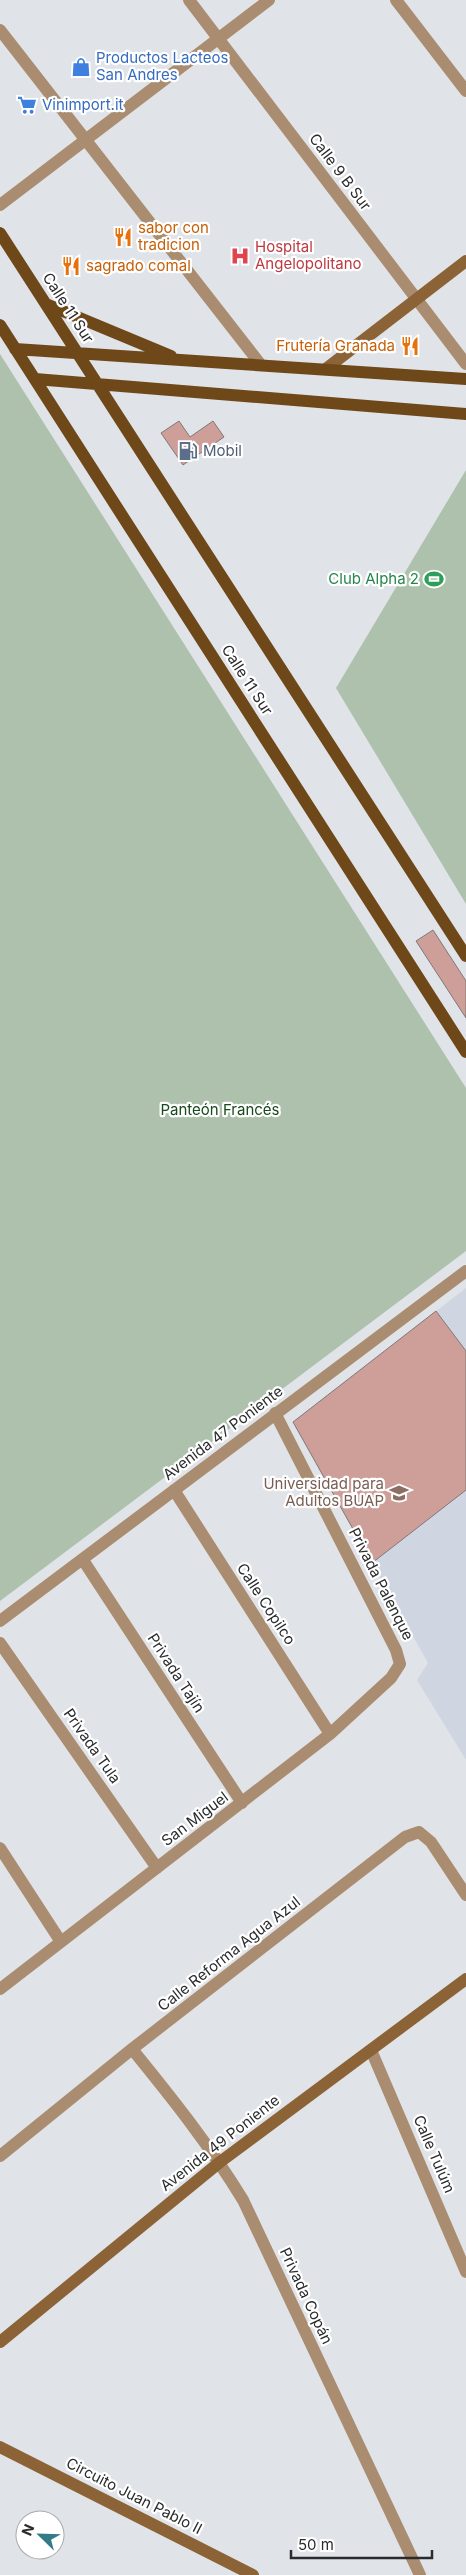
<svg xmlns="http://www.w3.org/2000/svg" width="466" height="2575" viewBox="0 0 466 2575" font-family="Inter,sans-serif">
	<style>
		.built { fill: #cfd6e1 }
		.green { fill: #adc1ad }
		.building { fill: #ce9e99; stroke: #7f7979 }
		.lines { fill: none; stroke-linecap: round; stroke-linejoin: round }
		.minor { stroke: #aa8d70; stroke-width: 12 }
		.secondary { stroke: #8c6336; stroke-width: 12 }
		.primary { stroke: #6f4819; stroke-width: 12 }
		.labels { text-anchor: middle; stroke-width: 4.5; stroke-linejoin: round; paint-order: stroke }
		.shop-label { font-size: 15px; fill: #366cbe; stroke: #fff; text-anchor: start }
		.street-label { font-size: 15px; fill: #2a2b2d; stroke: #fff }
		.food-label { font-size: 15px; fill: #c56008; stroke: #fff; text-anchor: start }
		.health-label { font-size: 15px; fill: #be3a42; stroke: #fff; text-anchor: start }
		.service-label { font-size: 15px; fill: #4e5e75; stroke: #fff; text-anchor: start }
		.leisure-label { font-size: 15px; fill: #27864d; stroke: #fff; text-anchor: end }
		.park-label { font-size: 15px; fill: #17491d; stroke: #fff }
		.education-label { font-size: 15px; fill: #785e54; stroke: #fff; text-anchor: end }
	</style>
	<rect width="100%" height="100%" fill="#e0e3e8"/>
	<!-- built -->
	<path class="built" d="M466 1288V1760L417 1680 428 1663 293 1422Z"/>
	<!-- green -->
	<path class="green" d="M0 354 466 1088V1251L0 1601Z
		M466 470V904L336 688Z"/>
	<!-- building -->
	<path class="building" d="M179 421 190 437 213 421 224 437 183 465 161 433Z
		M433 930 466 981V1018L416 941Z
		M436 1311 466 1351V1490L372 1563 293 1422Z"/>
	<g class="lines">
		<!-- minor -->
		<path class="minor" d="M189 0 466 364
			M396 0 466 91
			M0 30 261 365
			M0 205 269 0
			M174 1490 330 1734
			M83 1560 242 1803
			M0 1621 466 1271
			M0 1643 157 1868
			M0 1848 61 1942
			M0 1989 330 1734 391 1678 400 1664 396 1650 275 1413
			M132 2049C172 2098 210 2146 243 2200L420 2575
			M371 2050 466 2272
			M0 2156 132 2049 405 1837 419 1832 431 1842 466 1895"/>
		<!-- secondary -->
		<path class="secondary" d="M327 368 466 261
			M0 2342 220 2162 466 1979
			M0 2447 253 2575"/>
		<!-- primary -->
		<path class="primary" d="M0 233 466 956
			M46 304 171 356
			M0 325 466 1052
			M15 349 466 379
			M35 379 466 414"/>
	</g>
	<!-- icons -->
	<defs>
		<g id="shop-bare" transform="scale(1.5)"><path d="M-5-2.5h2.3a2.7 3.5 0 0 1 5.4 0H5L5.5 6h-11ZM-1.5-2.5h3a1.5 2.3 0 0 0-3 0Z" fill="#3f7fe0" stroke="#fff" stroke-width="2.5" paint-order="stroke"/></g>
		<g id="supermarket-bare" transform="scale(1.5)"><path d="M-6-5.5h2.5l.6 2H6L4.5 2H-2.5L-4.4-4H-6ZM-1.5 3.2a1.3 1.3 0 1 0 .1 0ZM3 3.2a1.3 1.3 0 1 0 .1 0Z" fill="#3f7fe0" stroke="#fff" stroke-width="2.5" paint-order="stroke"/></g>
		<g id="restaurant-bare" transform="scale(1.5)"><path d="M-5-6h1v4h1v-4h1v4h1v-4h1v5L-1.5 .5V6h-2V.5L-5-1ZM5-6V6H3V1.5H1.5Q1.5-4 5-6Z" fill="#e8710a" stroke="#fff" stroke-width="2.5" paint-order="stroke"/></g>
		<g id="hospital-bare" transform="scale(1.5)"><path d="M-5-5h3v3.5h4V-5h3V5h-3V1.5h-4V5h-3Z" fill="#e0444e" stroke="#fff" stroke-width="2.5" paint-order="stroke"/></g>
		<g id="fuel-bare" transform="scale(1.5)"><path d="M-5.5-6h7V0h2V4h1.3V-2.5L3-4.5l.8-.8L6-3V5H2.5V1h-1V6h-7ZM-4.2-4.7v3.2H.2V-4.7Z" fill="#5c6f8a" stroke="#fff" stroke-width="2.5" paint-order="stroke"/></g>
		<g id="stadium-bare" transform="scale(1.5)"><path d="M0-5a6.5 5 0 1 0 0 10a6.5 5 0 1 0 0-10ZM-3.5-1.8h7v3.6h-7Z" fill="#2e9e5b" stroke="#fff" stroke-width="2.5" paint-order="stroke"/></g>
		<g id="university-bare" transform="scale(1.5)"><path d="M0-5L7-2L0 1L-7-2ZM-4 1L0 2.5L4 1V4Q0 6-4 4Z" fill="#8d6e63" stroke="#fff" stroke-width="2.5" paint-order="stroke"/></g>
	</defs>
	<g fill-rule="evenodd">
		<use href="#shop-bare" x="81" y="67"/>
		<use href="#supermarket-bare" x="27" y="105"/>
		<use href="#restaurant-bare" x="123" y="237"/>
		<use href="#hospital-bare" x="240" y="256"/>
		<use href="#restaurant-bare" x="71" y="266"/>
		<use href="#restaurant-bare" x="410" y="346"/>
		<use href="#fuel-bare" x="188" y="451"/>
		<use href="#stadium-bare" x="434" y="579"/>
		<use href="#university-bare" x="399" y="1493"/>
	</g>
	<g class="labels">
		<!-- shop labels -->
		<g class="shop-label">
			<text x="96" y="63">Productos Lacteos<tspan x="96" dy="17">San Andres</tspan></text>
			<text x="42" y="110">Vinimport.it</text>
		</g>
		<!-- street labels -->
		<g class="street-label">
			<text transform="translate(340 172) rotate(53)" y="5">Calle 9 B Sur</text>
			<text transform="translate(68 308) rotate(57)" y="5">Calle 11 Sur</text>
			<text transform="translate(247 680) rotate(57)" y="5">Calle 11 Sur</text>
			<text transform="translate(223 1433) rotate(-37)" y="5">Avenida 47 Poniente</text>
			<text transform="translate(381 1584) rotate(63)" y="5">Privada Palenque</text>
			<text transform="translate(266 1604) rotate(57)" y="5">Calle Copilco</text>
			<text transform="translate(176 1673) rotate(57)" y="5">Privada Tajín</text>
			<text transform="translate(92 1746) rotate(55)" y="5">Privada Tula</text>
			<text transform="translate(195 1819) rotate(-37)" y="5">San Miguel</text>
			<text transform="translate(229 1954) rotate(-38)" y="5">Calle Reforma Agua Azul</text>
			<text transform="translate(220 2143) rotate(-38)" y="5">Avenida 49 Poniente</text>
			<text transform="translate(434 2154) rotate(67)" y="5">Calle Tulúm</text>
			<text transform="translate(306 2296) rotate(65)" y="5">Privada Copán</text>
			<text transform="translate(134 2496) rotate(27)" y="5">Circuito Juan Pablo II</text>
		</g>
		<!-- food labels -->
		<g class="food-label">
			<text x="138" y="233">sabor con<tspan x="138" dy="17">tradicion</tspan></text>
			<text x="86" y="271">sagrado comal</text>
			<text x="395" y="351" text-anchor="end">Frutería Granada</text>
		</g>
		<!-- health labels -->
		<g class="health-label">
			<text x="255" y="252">Hospital<tspan x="255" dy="17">Angelopolitano</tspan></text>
		</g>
		<!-- service labels -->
		<g class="service-label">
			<text x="203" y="456">Mobil</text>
		</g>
		<!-- leisure labels -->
		<g class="leisure-label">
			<text x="419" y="584">Club Alpha 2</text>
		</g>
		<!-- park labels -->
		<g class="park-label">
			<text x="220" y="1115">Panteón Francés</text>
		</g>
		<!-- education labels -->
		<g class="education-label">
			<text x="384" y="1489">Universidad para<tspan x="384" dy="17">Adultos BUAP</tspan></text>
		</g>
	</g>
	<!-- north arrow -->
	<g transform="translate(40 2535) rotate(293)"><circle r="24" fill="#ffffff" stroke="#aaaaab"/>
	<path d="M0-4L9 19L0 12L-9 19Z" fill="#357a89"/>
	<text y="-8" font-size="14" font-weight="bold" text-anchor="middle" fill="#2a2b2d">N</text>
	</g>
	<!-- scale -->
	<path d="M291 2550v8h141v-8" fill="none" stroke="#2a2b2d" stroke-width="2.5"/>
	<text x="298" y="2550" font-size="15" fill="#2a2b2d" stroke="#ffffff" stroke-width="4" paint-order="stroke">50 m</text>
</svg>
